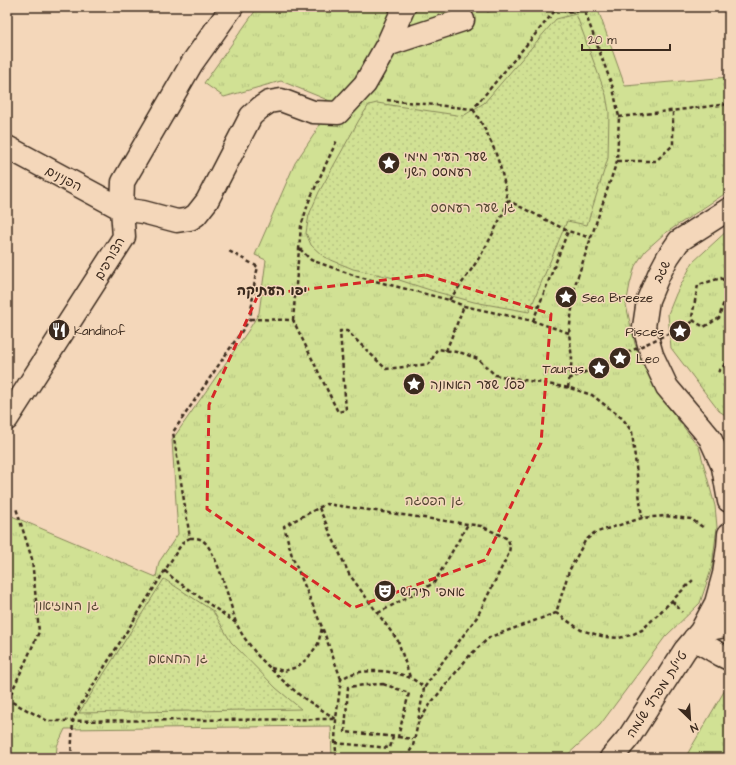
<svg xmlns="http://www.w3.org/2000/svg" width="736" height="765" viewBox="0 0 736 765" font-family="'Architects Daughter','Playpen Sans Hebrew',sans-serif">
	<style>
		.grass { fill: url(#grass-tufts); stroke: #868659 }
		.garden { fill: url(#garden-dots); stroke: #868659 }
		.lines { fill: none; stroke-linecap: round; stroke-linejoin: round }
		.minor-casing { stroke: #3b2a1e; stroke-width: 25 }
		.path { stroke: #3b2a1e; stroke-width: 2.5; stroke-dasharray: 4 3; stroke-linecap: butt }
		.minor { stroke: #f4d7ba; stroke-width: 22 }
		.path-bridge { stroke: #3b2a1e; stroke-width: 2.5; stroke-dasharray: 4 3; stroke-linecap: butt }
		.marked { fill: none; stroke: #d62828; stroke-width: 3; stroke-dasharray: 8 5; stroke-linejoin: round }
		.labels { text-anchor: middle; stroke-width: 3; stroke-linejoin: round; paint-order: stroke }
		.poi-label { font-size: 13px; fill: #3b2a1e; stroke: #f4d7ba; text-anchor: start }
		.street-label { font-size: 13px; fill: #3b2a1e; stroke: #f4d7ba }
		.park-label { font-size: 13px; fill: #524530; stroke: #f4d7ba }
		.neighbourhood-label { font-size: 14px; font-weight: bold; fill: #3b2a1e; stroke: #f4d7ba }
	</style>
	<defs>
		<pattern id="grass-tufts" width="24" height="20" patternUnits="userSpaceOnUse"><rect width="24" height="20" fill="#d1e194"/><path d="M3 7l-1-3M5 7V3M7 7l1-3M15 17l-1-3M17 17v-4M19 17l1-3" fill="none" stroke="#b4c17f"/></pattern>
		<pattern id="garden-dots" width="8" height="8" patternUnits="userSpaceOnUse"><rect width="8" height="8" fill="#d1e194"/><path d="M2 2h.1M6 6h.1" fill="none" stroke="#b4c17f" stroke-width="1.8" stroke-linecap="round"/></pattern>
	</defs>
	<rect width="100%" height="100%" fill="#f4d7ba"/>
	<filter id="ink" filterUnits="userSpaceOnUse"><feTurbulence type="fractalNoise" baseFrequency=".025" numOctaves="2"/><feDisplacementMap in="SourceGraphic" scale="8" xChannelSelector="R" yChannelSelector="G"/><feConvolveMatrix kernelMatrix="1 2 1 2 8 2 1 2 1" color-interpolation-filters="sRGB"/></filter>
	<g filter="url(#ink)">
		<!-- grass -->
		<path class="grass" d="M258 7H597L625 86 729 77V191L664 234 645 251 635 266 630 284 626 305 635 344 659 395 699 447 715 506 717 527 712 567 700 603 665 637 600 725 564 758H332L331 726 65 729 57 746 56 758H7V514L156 577 159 562 178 534 172 440 248 331 259 313 266 260 255 255 295 163 315 133 325 112 335 103 281 81 224 97 204 83Z
			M729 229V416H727L719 411 671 348 668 314 676 294 693 262Z
			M729 683V758H685Z"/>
		<!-- garden -->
		<path class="garden" d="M576 14 606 95 609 112 608 158 587 225 567 221 529 312 474 302 433 291 390 277 353 269 324 257 311 245 306 233 309 215 319 192 359 120 369 105 377 103 463 116 484 103 556 19Z
			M164 579 213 611 231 642 276 688 301 709 79 713Z"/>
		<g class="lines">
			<!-- minor casing -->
			<g class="minor-casing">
				<path id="minor" d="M387 45 404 7
					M7 147 122 209 143 212 177 221 190 219 196 215 207 201 251 116 260 108 269 102 281 100 313 112 338 113 365 84 387 45 463 20
					M729 209 679 241 668 257 659 274 648 300 644 327 652 355 667 387 710 438 723 467 729 501
					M7 419 124 237 122 209 123 182 192 63 232 7
					M701 631 729 625
					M694 639 721 655 729 659
					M611 758 629 737 685 650 701 631 716 603 724 574 728 547 729 534"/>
			</g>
			<!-- path -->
			<path class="path" d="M556 7 557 10 568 11 584 10
				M487 11 497 7
				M387 100 473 109 558 7
				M619 117 729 104
				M617 161H656L673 145V112
				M507 200 568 231 591 238
				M300 249 311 260 356 276 449 300 464 306 533 321 569 333
				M729 285 721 278 698 285 692 317 694 321 704 327 719 318 729 285
				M449 300C468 276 485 251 498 223 502 216 506 208 507 200 507 194 505 187 504 182 498 154 488 133 473 109
				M250 319 293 320 338 412 346 410 340 331H347L386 369 429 364C434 359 433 353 438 349L462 353 478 359 495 375 570 388 592 395 623 419 632 432 642 518
				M293 320 301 226 309 201 337 140
				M533 321 568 231
				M683 327 694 321
				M446 351 464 306
				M718 372 729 360
				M569 379 583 373
				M568 388 572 359 569 333 575 285 617 161 619 117 613 88 583 7
				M319 508 349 574 398 641 410 677
				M190 538C194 538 199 538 202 540 216 548 231 606 236 623
				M165 571 174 579 236 623 243 636 258 656 281 679 302 697 336 719
				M672 601 682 612
				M378 613 434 583 468 524
				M556 613 581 630 605 637 619 638 631 635 642 630 693 580
				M271 668 284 671 297 667 308 658 318 644 322 628
				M341 679 322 627 292 556 284 526 326 504 481 526 500 535 508 539 510 546 509 553 477 617 454 648 446 657 424 688
				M383 684 409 693 398 737 345 732 348 687 364 685Z
				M8 700 39 632 32 559 16 508
				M7 702 8 700 48 721 336 719
				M398 737 413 739
				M335 743 390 748 393 737
				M71 758 73 720 80 706 179 548 184 541 190 538 173 432 250 319 255 279 258 267 227 250
				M337 758 335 743 336 719 341 679C344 678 346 676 349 675 367 668 401 670 417 682 420 683 422 686 424 688L418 721
				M406 758 413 746 418 723 431 703 470 655 490 637 556 613 569 571 585 541 594 533 642 518 665 516 691 519 704 528"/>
			<!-- minor -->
			<use href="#minor" class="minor"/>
			<!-- path-bridge -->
			<path class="path-bridge" d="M583 373 683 327"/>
		</g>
	</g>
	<!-- marked area -->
	<path class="marked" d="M426 275 551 314 541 443 485 560 353 608 207 509 209 405 258 295Z"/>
	<!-- icons -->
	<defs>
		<g id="sight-disc" transform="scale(1.15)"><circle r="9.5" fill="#3b2a1e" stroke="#f4d7ba"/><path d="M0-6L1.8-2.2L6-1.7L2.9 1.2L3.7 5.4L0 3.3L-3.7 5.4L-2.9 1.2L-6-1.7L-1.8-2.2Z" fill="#fff"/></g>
		<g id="restaurant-disc" transform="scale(1.15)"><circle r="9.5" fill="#3b2a1e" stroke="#f4d7ba"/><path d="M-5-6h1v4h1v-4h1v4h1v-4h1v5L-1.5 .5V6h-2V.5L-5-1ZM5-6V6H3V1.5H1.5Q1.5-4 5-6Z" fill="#fff"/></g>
		<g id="theatre-disc" transform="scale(1.15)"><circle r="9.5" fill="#3b2a1e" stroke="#f4d7ba"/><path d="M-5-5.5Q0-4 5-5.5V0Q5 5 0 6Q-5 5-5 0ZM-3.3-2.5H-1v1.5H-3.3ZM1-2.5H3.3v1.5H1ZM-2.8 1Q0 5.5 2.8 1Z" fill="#fff"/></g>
	</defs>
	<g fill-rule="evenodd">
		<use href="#sight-disc" x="389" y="163"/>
		<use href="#sight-disc" x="566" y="297"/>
		<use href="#restaurant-disc" x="59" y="330"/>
		<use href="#sight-disc" x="680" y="331"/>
		<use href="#sight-disc" x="620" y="358"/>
		<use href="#sight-disc" x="599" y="368"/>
		<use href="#sight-disc" x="414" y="384"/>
		<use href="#theatre-disc" x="385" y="591"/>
	</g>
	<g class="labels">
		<!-- poi labels -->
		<g class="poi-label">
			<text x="404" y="161">שער העיר מימי<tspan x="404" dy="15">רעמסס השני</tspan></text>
			<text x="582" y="302">Sea Breeze</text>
			<text x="74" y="335">kandinof</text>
			<text x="664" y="336" text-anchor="end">Pisces</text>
			<text x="636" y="363">Leo</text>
			<text x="584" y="373" text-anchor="end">Taurus</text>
			<text x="430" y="389">פסל שער האמונה</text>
			<text x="400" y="596">אמפי תירוש</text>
		</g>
		<!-- street labels -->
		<g class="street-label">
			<text transform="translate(64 178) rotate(28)" y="5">הפנינים</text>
			<text transform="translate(109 258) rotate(-60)" y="5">הצורפים</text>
			<text transform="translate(661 271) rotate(-64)" y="5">שגב</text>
			<text transform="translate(656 694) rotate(-57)" y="5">טיילת מפרץ שלמה</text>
		</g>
		<!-- park labels -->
		<g class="park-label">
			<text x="473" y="212">גן שער רעמסס</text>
			<text x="434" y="505">גן הפסגה</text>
			<text x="67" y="610">גן המוזיאון</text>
			<text x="178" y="663">גן החמאם</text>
		</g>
		<!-- neighbourhood labels -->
		<g class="neighbourhood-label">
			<text x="272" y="295">יפו העתיקה</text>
		</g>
	</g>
	<!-- margin -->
	<rect width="736" height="765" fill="none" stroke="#f4d7ba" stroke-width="24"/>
	<rect x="12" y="12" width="712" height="741" fill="none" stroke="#3b2a1e" stroke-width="1.5" filter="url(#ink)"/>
	<!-- north arrow -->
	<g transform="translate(690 719) rotate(155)" stroke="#f4d7ba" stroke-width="3" paint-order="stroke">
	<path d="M0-3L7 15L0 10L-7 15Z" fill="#3b2a1e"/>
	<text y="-6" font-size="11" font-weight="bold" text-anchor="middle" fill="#3b2a1e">N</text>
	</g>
	<!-- scale -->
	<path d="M582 44v6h88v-6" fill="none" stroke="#3b2a1e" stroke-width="2"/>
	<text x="588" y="44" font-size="12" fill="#3b2a1e" stroke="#f4d7ba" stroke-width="3" paint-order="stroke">20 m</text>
</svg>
